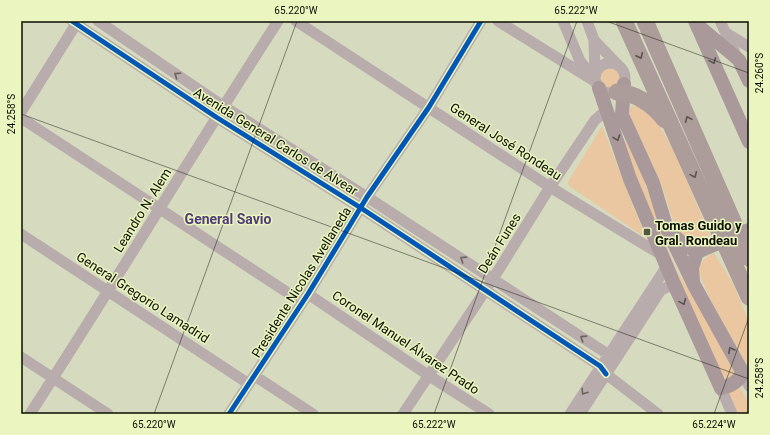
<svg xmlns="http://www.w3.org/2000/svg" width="770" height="435" viewBox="0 0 770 435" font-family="Roboto,sans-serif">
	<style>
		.green { fill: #eac7a0 }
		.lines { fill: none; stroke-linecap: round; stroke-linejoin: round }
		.minor { stroke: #b8acac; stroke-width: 11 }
		.major { stroke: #aa999b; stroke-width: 14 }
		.highway { stroke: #ac9c9a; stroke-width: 17 }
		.major-bridge { stroke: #aa999b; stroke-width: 14 }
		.cycleway-casing { stroke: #eaf5bf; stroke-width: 8 }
		.cycleway { stroke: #0057b8; stroke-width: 5 }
		.oneway { stroke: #5c554d }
		.oneway2 { stroke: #5a544e }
		.oneway3 { stroke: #6a655f }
		.ticks { fill: none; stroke: #0b0e00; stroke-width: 1; stroke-opacity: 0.45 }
		.poi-dot { fill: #525643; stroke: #eaf5bf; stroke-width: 1.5 }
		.labels { text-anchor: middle; stroke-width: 3; stroke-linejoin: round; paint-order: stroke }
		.street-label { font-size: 13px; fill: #0b0e00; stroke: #eaf5bf }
		.poi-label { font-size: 13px; font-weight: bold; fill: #0b0e00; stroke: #eaf5bf; text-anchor: start }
		.neighbourhood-label { font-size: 14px; font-weight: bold; fill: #503b78; stroke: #eaf5bf }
		.neatline { fill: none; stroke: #0b0e00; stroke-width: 1.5 }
		.ticks-label { font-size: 10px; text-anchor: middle; fill: #0b0e00 }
	</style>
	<rect width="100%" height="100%" fill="#d6dbbf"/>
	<!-- green -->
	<path class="green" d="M600 78a10 10 0 1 1 20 0a10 10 0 1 1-20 0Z
		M636 105 646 111 659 125 670 144 680 165 710 235C699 241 688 242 680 232 672 222 668 203 664 192 655 168 643 144 632 121L629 112 632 106Z
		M602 126 646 238 569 186 568 182Z
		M626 136 647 181 645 184 667 244 666 246 680 277 682 278C699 310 723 340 735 374L729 380 726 379 721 372 645 205 624 143Z
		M714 253 733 284 749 322V369C740 349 697 285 700 267 701 260 708 256 714 253Z
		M740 387 749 404V414H737L729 393Z"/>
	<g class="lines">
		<!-- minor -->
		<path class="minor" d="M72 21 216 117 361 208 600 366 606 374 658 414
			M98 21 223 106 367 197 609 355 615 360
			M296 21 550 187 645 245 662 255
			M498 21 596 82
			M563 21 580 61 593 77
			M587 21 594 40 595 75
			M720 21 737 57
			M726 33 749 47
			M594 40 618 65
			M595 78a15 15 0 1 1 30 0a15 15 0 1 1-30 0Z
			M21 112 78 21
			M21 118 302 302
			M21 234 249 384
			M308 294 428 375 489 414
			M21 357 108 414
			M743 373 749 386
			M255 376 313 414
			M721 388 732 414
			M30 414C114 284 194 151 278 21
			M229 414 308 294 367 197 429 107 481 21
			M403 414 493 279 550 187 595 120 607 110
			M570 414 667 266
			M580 414 661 290 674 284"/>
		<!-- major -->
		<path class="major" d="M695 21 749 142
			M701 28 739 60 749 81
			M599 88 630 179 674 284 721 388C731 386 738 382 743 373L694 285 667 229 653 183 622 115 624 84
			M672 234 681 242 697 252 692 268 693 281"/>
		<!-- highway -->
		<path class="highway" d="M624 21 749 297
			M645 21 749 258
			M617 92C636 93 653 105 665 120"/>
		<!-- major-bridge -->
		<path class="major-bridge" d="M697 252 749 230"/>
		<!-- cycleway casing -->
		<g class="cycleway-casing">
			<path id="cycleway" d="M72 21 216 117 361 208 600 366 606 374
				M229 414 308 294 367 197 429 107 481 21"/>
		</g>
		<!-- cycleway -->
		<use href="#cycleway" class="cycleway"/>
	</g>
	<!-- one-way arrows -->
	<defs><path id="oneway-chevron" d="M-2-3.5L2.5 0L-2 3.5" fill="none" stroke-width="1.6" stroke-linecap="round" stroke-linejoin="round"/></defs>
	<g class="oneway">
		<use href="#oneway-chevron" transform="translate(640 56) rotate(65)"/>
		<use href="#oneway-chevron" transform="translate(688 119) rotate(-114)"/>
		<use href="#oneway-chevron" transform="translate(694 175) rotate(66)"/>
	</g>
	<g class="oneway2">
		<use href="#oneway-chevron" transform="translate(713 61) rotate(66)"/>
		<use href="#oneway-chevron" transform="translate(617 138) rotate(70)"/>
		<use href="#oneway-chevron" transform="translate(683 302) rotate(66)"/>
		<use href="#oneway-chevron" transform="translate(731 350) rotate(-119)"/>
	</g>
	<g class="oneway3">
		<use href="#oneway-chevron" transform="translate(177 75) rotate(-146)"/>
		<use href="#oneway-chevron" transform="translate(463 259) rotate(-147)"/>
		<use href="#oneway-chevron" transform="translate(583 338) rotate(-147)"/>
		<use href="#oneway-chevron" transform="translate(584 392) rotate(123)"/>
	</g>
	<!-- ticks -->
	<path class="ticks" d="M606 21 749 73M21 114 749 379M154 414 297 21M434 414 577 21M714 414 749 317"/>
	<!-- markers -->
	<rect class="poi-dot" x="643" y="228" width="8" height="8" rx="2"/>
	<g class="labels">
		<!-- street labels -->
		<g class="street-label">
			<text transform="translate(276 141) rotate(32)" y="5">Avenida General Carlos de Alvear</text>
			<text transform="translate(506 141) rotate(33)" y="5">General José Rondeau</text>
			<text transform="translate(142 210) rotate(-58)" y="5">Leandro N. Alem</text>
			<text transform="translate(499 243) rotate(-58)" y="5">Deán Funes</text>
			<text transform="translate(301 282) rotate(-58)" y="5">Presidente Nicolas Avellaneda</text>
			<text transform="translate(143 297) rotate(33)" y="5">General Gregorio Lamadrid</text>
			<text transform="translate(406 342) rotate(34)" y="5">Coronel Manuel Álvarez Prado</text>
		</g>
		<!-- poi labels -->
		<g class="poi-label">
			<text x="655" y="230">Tomas Guido y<tspan x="655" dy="15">Gral. Rondeau</tspan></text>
		</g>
		<!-- neighbourhood labels -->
		<g class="neighbourhood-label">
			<text x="228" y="224">General Savio</text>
		</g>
	</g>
	<!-- border -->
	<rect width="770" height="435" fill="none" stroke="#eaf5bf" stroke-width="44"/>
	<rect x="22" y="22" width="726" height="391" class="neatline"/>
	<g class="ticks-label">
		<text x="296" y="14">65.220°W</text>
		<text x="576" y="14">65.222°W</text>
		<text transform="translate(759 73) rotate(-90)" y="4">24.260°S</text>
		<text transform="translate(11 114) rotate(-90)" y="4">24.258°S</text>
		<text transform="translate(759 378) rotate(-90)" y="4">24.258°S</text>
		<text x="154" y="428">65.220°W</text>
		<text x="434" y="428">65.222°W</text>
		<text x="714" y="428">65.224°W</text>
	</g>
</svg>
